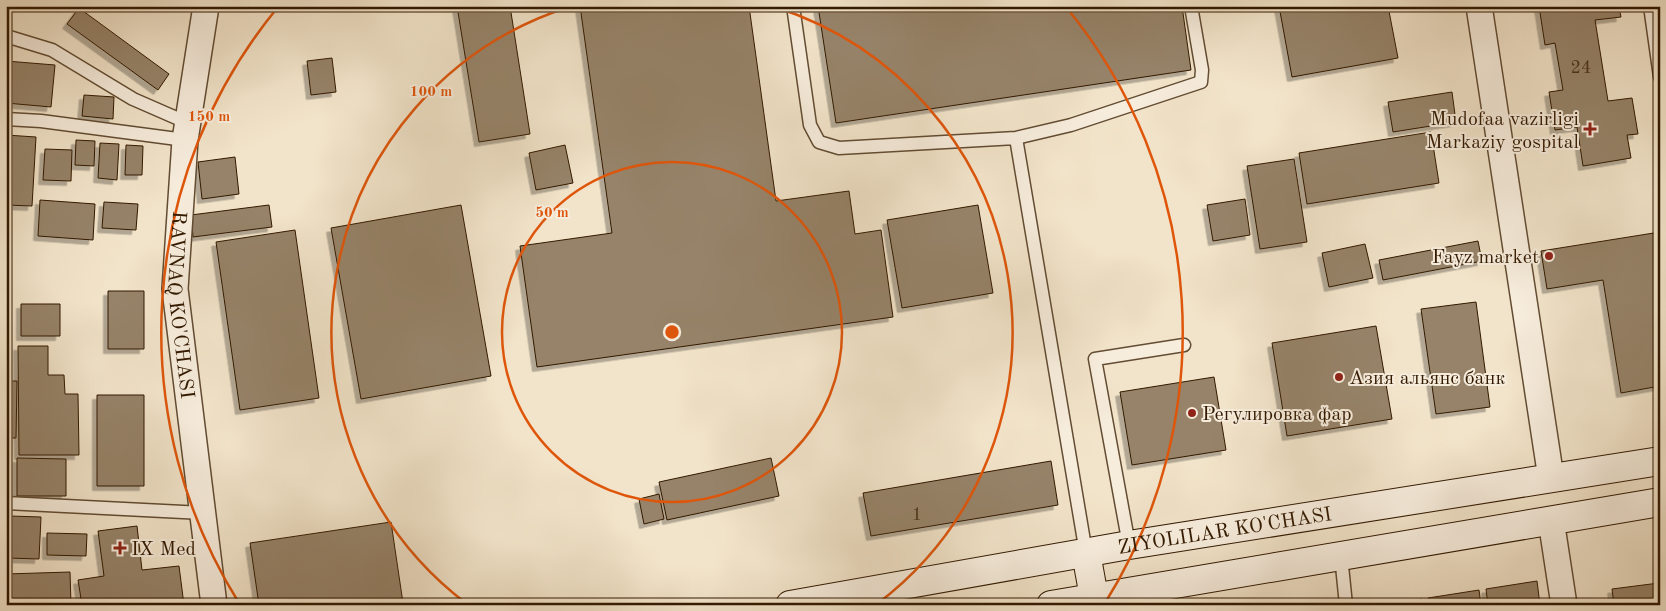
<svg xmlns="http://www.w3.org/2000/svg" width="1666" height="611" viewBox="0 0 1666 611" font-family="'Old Standard TT',serif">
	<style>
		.building { fill: #968369; stroke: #321900; filter: url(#shadow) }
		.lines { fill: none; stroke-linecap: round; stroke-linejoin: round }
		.lane-casing { stroke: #624c32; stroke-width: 15 }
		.street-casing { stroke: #624c32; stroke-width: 28 }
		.secondary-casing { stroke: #321900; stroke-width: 30 }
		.lane { stroke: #f7eddd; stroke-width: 12 }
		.street { stroke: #f7eddd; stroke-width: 25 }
		.secondary { stroke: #f7eddd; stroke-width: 28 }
		.ring { fill: none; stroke: #df560b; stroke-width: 2.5 }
		.poi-dot { fill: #8f2418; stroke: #f7eddd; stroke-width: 2 }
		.labels { text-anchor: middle; stroke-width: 4; stroke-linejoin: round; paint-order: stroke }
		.number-label { font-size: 18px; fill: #4b341a }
		.poi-label { font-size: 20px; fill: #321900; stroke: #f7eddd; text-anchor: start }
		.street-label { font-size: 20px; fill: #321900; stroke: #f7eddd }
		.centre { fill: #df560b; stroke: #f7eddd; stroke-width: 2.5 }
		.ring-label { font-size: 15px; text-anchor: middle; font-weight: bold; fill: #df560b; stroke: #f7eddd; stroke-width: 4; stroke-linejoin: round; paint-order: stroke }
	</style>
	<defs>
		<filter id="shadow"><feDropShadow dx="-4.5" dy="4.5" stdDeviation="0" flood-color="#0004"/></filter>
	</defs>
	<rect width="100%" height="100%" fill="#f2e4ca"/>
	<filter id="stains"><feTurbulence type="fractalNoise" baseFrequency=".004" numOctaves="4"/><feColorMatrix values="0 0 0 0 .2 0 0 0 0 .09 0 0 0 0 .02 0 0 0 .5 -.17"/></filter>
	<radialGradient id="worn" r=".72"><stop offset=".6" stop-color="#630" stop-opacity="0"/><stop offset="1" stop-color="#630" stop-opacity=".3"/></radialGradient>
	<!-- building -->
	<path class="building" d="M457 6H510L530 134 479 142Z
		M580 6H749L776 201 849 191 855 234 881 230 893 317 537 367 520 246 612 233Z
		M818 6H1182L1191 70 836 123Z
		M1279 6H1388L1398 58 1292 77Z
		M1539 6H1619L1621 17 1595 20 1608 101 1632 98 1638 134 1627 135 1631 158 1583 166 1577 127 1555 130 1549 92 1563 90 1555 43 1545 45Z
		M79 8 169 74 158 90 67 24Z
		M332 58 336 92 311 95 307 61Z
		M6 61 55 65 51 107 6 103Z
		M1452 92 1456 122 1393 132 1388 102Z
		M84 95 114 97 113 119 82 116Z
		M1431 132 1439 183 1307 204 1299 153Z
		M6 135 36 137 32 206 6 205Z
		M76 140 95 141 94 166 75 165Z
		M100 143 119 144 117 180 98 178Z
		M126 145 143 146 142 175H125Z
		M565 145 573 183 536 190 529 153Z
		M45 149 72 150 71 181 43 180Z
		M235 157 239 194 202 199 198 162Z
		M1294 159 1307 242 1260 249 1247 166Z
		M1245 199 1250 235 1213 241 1207 205Z
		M40 200 95 204 93 240 38 236Z
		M104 202 138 204 136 230 102 228Z
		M269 205 272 227 193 237 191 215Z
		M461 205 491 376 361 399 331 228Z
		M978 205 993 293 902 308 887 220Z
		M295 230 319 398 240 410 216 242Z
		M1660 232V386L1621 393 1603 280 1547 289 1541 251Z
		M1478 241 1482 261 1383 280 1379 260Z
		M1365 244 1373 278 1329 287 1322 253Z
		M108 291H144V349H108Z
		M1476 302 1490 407 1436 414 1421 309Z
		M21 304H60V336H21Z
		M1376 326 1392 419 1287 436 1272 343Z
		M18 346H48V375H64L65 394H78L79 455H19Z
		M1214 377 1226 450 1132 465 1120 392Z
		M6 381H17L16 438H6Z
		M97 395H144V486H97Z
		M17 458 66 459V496H17Z
		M771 458 779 496 667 520 659 482Z
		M1051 461 1058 505 871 536 863 493Z
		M659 494 664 519 644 524 639 499Z
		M10 516 41 517 39 559 8 558Z
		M391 522 403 603 391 605H259L250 543Z
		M137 526 142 570 179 566 184 605H82L78 580 104 576 98 531Z
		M47 533 87 534 86 556 47 555Z
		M70 572 71 605H6V574Z
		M1537 581 1540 605H1488L1486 589Z
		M1659 583 1660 605H1614L1612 589Z
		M1479 590 1481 605H1429L1428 598Z
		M1422 599V605H1379Z"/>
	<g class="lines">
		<!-- lane casing -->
		<g class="lane-casing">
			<path id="lane" d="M793 6 810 125 819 142 839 148 1016 138
				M1650 6 1660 77
				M6 36 52 50 133 99 188 123
				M6 119 41 121 185 140
				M6 503 203 513
				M1129 545 1095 359 1184 345
				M1086 553 1016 138 1071 125 1201 82 1202 70 1191 6
				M1341 556 1346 605"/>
		</g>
		<!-- street casing -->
		<g class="street-casing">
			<g id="street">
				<path id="s1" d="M206 6 185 140 175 289 214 605"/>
				<path d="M1479 6 1551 478"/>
				<path d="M1551 520 1564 605"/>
			</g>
		</g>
		<!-- secondary casing -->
		<g class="secondary-casing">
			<g id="secondary">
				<path d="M1086 553 1094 597"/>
				<path id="s2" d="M790 605 1129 545 1660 461"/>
				<path d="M1051 605 1660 502"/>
			</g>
		</g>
		<!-- lane -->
		<use href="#lane" class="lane"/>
		<!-- street -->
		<use href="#street" class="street"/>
		<!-- secondary -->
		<use href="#secondary" class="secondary"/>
	</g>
	<!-- distance rings -->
	<g class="ring">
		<circle cx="672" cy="332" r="170"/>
		<path d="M467 604A341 341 0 0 1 569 7M775 7A341 341 0 0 1 877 604"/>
		<path d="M239 603A511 511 0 0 1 278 7M1066 7A511 511 0 0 1 1105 603"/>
	</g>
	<!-- markers -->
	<g class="poi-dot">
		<path d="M1587.5 121.5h5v5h5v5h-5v5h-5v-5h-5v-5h5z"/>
		<circle cx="1549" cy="256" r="5"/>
		<circle cx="1339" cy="377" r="5"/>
		<circle cx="1192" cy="413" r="5"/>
		<path d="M117.5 540.5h5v5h5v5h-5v5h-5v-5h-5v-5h5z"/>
	</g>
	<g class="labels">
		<!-- number labels -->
		<g class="number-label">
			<text x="1581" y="73">24</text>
			<text x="917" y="520">1</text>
		</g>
		<!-- poi labels -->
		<g class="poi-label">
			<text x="1579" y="125" text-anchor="end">Mudofaa vazirligi<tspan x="1579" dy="23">Markaziy gospital</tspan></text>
			<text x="1539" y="263" text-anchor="end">Fayz market</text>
			<text x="1349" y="384">Азия альянс банк</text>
			<text x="1202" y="420">Регулировка фар</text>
			<text x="131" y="555">IX Med</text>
		</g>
		<!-- street labels -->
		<g class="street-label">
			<text dy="7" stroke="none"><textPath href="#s1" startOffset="301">RAVNAQ KO'CHASI</textPath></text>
			<text dy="7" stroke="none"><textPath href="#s2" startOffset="441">ZIYOLILAR KO'CHASI</textPath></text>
		</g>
	</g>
	<circle cx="672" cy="332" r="8" class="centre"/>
	<g class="ring-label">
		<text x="431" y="96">100 m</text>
		<text x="209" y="121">150 m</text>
		<text x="552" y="217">50 m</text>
	</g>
	<!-- margin -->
	<rect width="1666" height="611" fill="none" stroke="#f2e4ca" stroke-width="25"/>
	<rect x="8" y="8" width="1651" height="596" fill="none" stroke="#321900" stroke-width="2.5"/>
	<rect x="12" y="12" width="1641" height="586" fill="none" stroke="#321900"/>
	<rect width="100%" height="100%" filter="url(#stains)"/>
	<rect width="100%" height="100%" fill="url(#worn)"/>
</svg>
